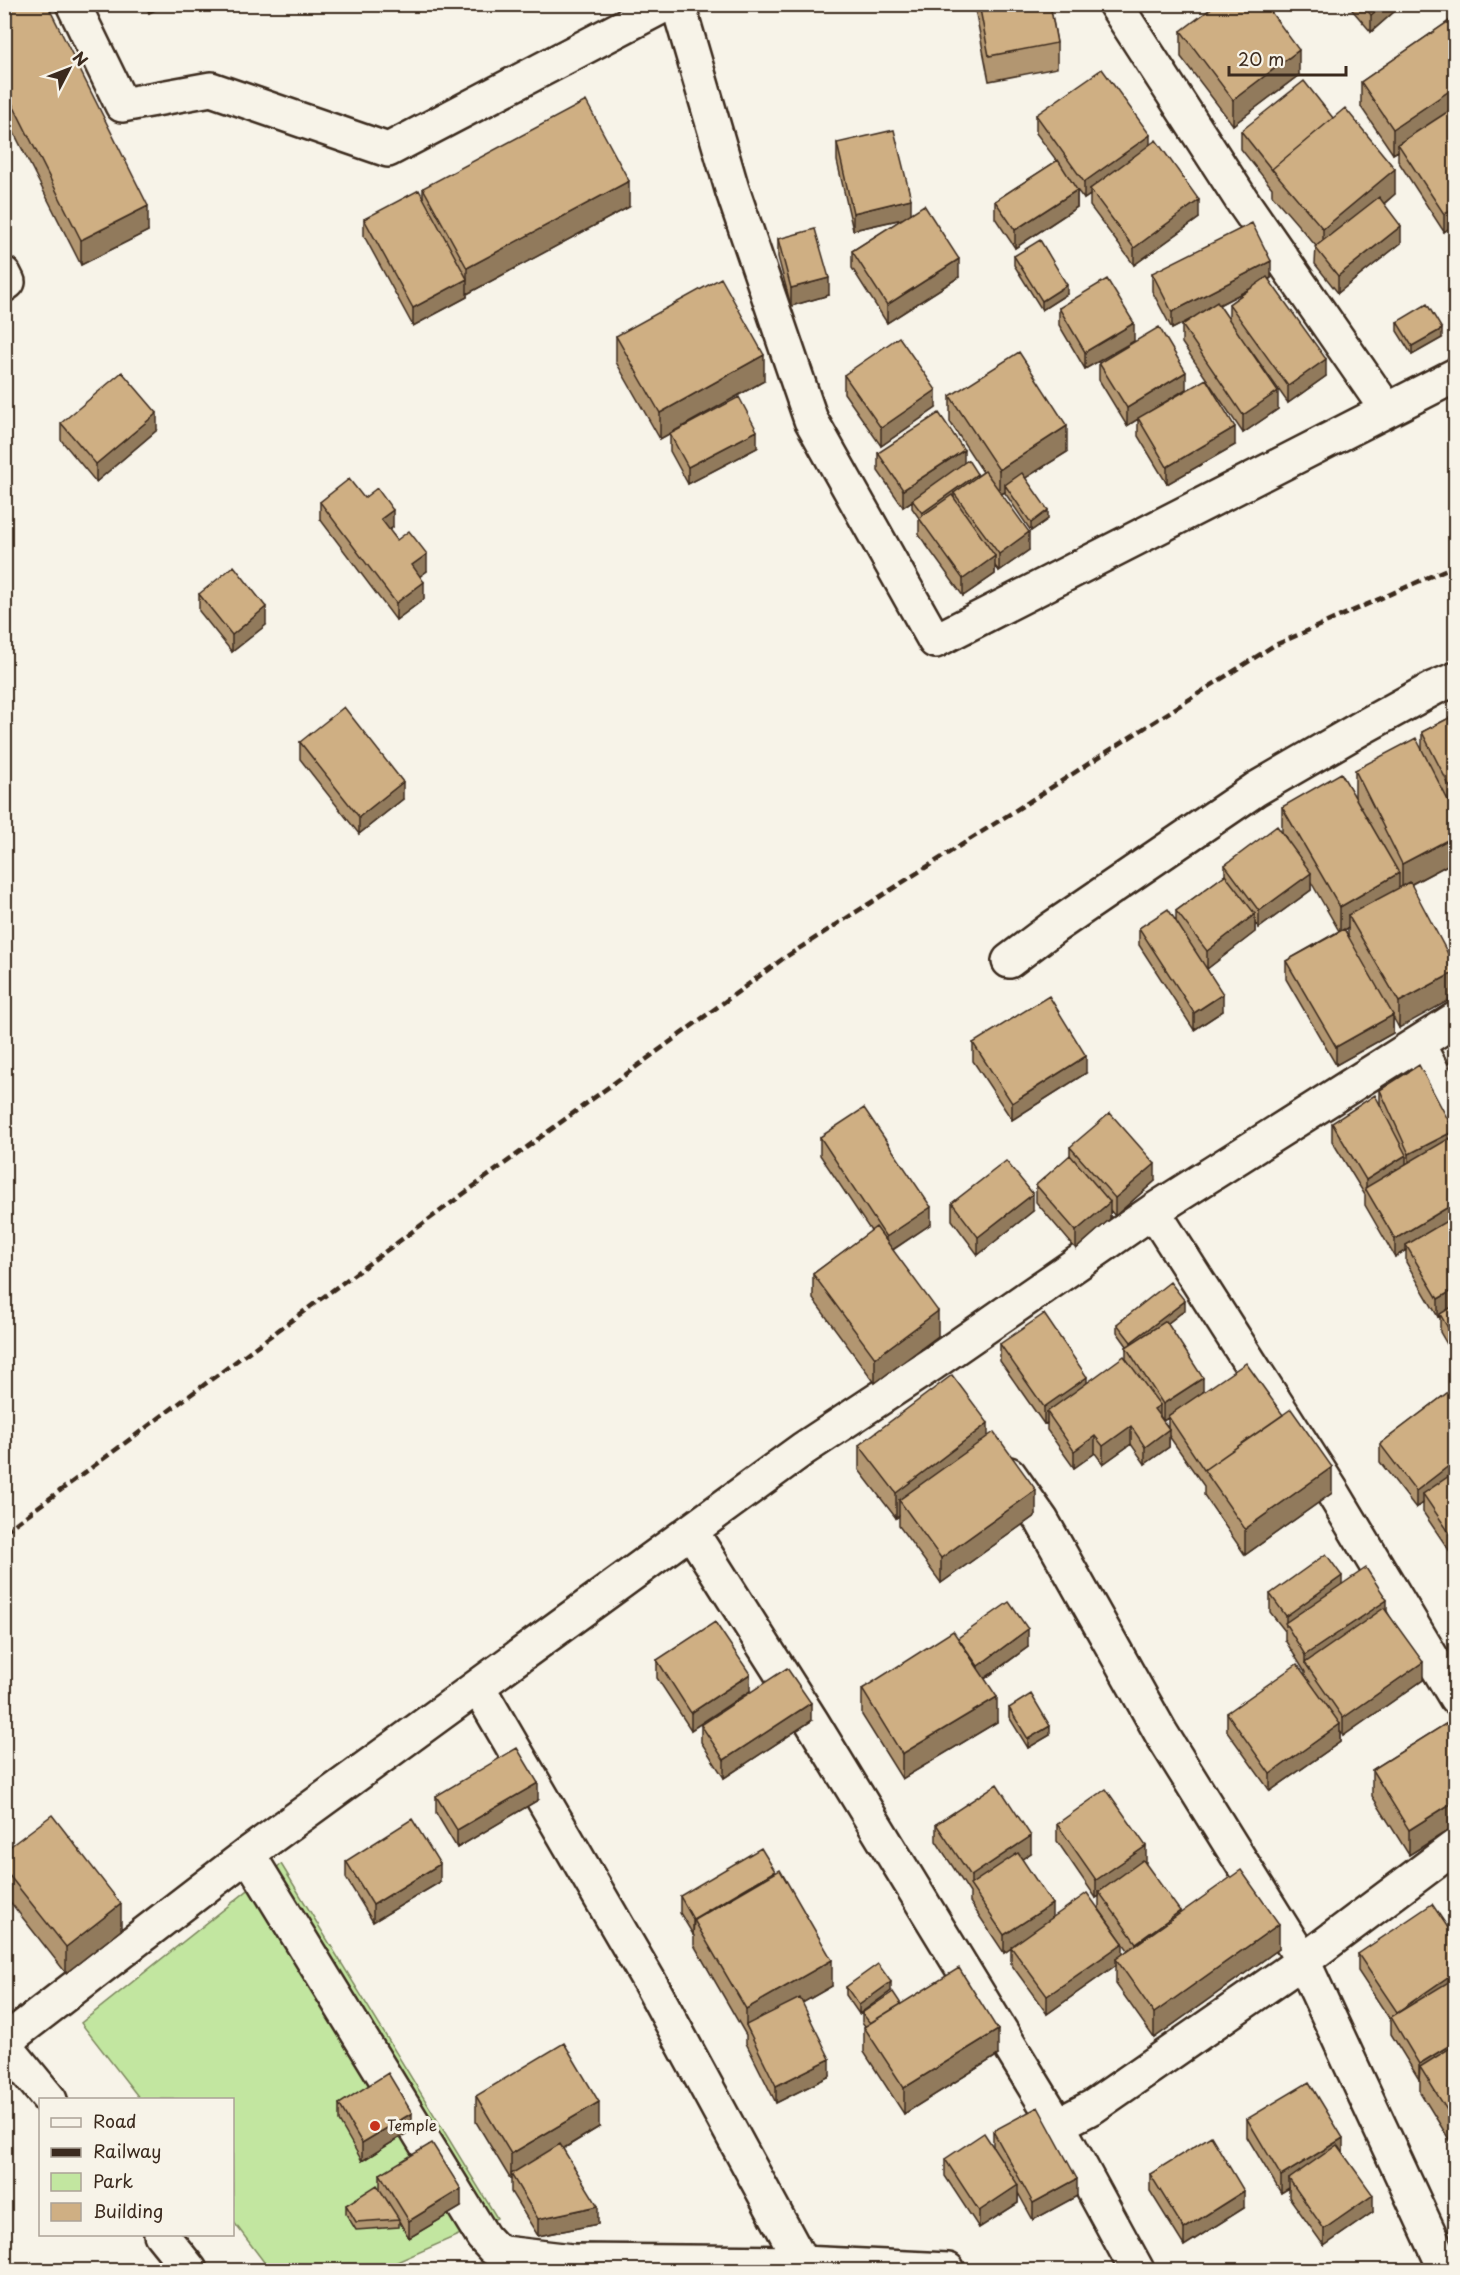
<svg xmlns="http://www.w3.org/2000/svg" width="1460" height="2275" viewBox="0 0 1460 2275" font-family="'Playpen Sans',sans-serif">
	<style>
		.green { fill: #c2e6a0; stroke: #7e885f; stroke-width: 1.5 }
		.lines { fill: none; stroke-linecap: round; stroke-linejoin: round }
		.minor-casing { stroke: #3b2a1e; stroke-width: 38 }
		.minor { stroke: #f7f3e8; stroke-width: 33 }
		.rail { stroke: #3b2a1e; stroke-width: 4.5; stroke-dasharray: 9 4.5; stroke-linecap: butt }
		.wall { fill: #b29671; stroke: #3b2a1e; stroke-width: 1.5; fill-rule: evenodd }
		.shaded-wall { fill: #917a5c; stroke: #3b2a1e; stroke-width: 1.5 }
		.building { fill: #cfaf83; stroke: #3b2a1e; stroke-width: 1.5 }
		.poi-dot { fill: #c8321e; stroke: #f7f3e8; stroke-width: 2 }
		.labels { text-anchor: middle; stroke-width: 6; stroke-linejoin: round; paint-order: stroke }
		.poi-label { font-size: 15px; fill: #3b2a1e; stroke: #f7f3e8; text-anchor: start }
	</style>
	<rect width="100%" height="100%" fill="#f7f3e8"/>
	<filter id="ink" filterUnits="userSpaceOnUse"><feTurbulence type="fractalNoise" baseFrequency=".0167" numOctaves="2"/><feDisplacementMap in="SourceGraphic" scale="12" xChannelSelector="R" yChannelSelector="G"/><feConvolveMatrix kernelMatrix="1 2 1 2 8 2 1 2 1" color-interpolation-filters="sRGB"/></filter>
	<g filter="url(#ink)">
		<!-- green -->
		<path class="green" d="M281 1864 497 2218 379 2270H270L233 2221 232 2100 140 2099 81 2023Z"/>
		<g class="lines">
			<!-- minor casing -->
			<g class="minor-casing">
				<path id="minor" d="M73 4 122 105 211 89 388 150 667 4
					M678 4 732 189 811 420 935 641 1456 375
					M1115 4 1243 202 1387 410
					M4 274 8 282 4 285
					M1009 961 1054 927 1256 789 1363 727 1434 688 1456 679
					M1456 1019 1153 1211 1335 1496 1456 1698
					M1418 1045 1456 1115
					M1009 1474 1042 1521 1161 1733 1303 1961 1446 2270
					M691 1531 812 1722 1058 2125 1137 2270
					M478 1687 649 1981 802 2263
					M248 1854 483 2237 493 2248 503 2253 572 2261 802 2263 948 2270
					M4 2042 248 1854 803 1449 932 1364 1153 1211
					M4 2044 50 2100
					M1058 2125 1094 2106 1303 1961 1456 1846
					M161 2234 190 2270"/>
			</g>
			<!-- minor -->
			<use href="#minor" class="minor"/>
			<!-- rail -->
			<path class="rail" d="M4 1532 784 958 1273 646 1456 565"/>
		</g>
		<!-- wall -->
		<path class="wall" d="M4 4 148 231 81 265 4 113Z
			M145 4H167L149 13Z
			M974 4H1050L1057 43V68L989 81Z
			M1347 4H1403L1371 32Z
			M1455 17V240L1452 236V226L1444 232 1398 161V151L1393 154 1361 107V82Z
			M1181 31 1299 75 1233 125 1181 57Z
			M1036 115 1150 145 1199 218 1134 265 1090 206V195L1084 199 1077 190V207L1015 248 995 218V201L1057 161 1036 133Z
			M1333 118 1395 194 1384 204 1401 243 1338 293 1315 264 1316 246 1272 195V188L1241 149V131Z
			M837 143 911 214 959 277 887 323 852 268V251L903 219 853 230 837 161Z
			M423 188 629 207 467 294V297L413 326 364 236V219L423 199Z
			M778 239 829 295 791 306 778 257Z
			M1014 256 1067 294 1042 310 1014 265Z
			M1152 273 1271 278 1269 280 1326 376 1288 403 1247 345 1278 409 1243 433 1182 343V325L1191 319 1172 329 1152 291ZM1250 289 1229 304V320L1219 305Z
			M1059 308 1134 341 1085 369 1059 325Z
			M1397 322 1442 338 1412 355 1397 331Z
			M616 336 764 381 660 439 616 362Z
			M1099 363 1186 389 1154 409 1235 445 1167 484 1138 436V419L1127 426 1099 380Z
			M844 375 936 408 881 446 844 393Z
			M950 396 1067 452 1025 478 1048 519 1031 531 1005 493V492L1001 494 1029 550 999 571 995 566V574L963 596 919 535V518L912 508V501L903 507 878 471V453L964 463 977 476 983 472 950 422Z
			M61 423 157 430 96 482 61 440Z
			M670 434 757 448 688 484 670 451Z
			M364 498 393 527 389 530 397 540 427 571 420 576 424 599 396 620 320 519V502Z
			M199 594 266 625 232 652 199 611Z
			M1455 715V861L1412 884 1399 1028 1393 1017V1033L1336 1065 1286 979V961L1339 931 1311 882V890L1259 928 1255 923V932L1207 969 1223 1011 1194 1030 1139 945V928L1176 921V911L1225 875V865L1286 838 1282 832V807L1355 796V770L1422 750V732ZM1348 928V936L1344 930Z
			M300 742 403 799 359 834 300 759Z
			M973 1043 1086 1073 1012 1120 973 1061Z
			M1380 1090 1454 1143 1455 1146V1358L1440 1332V1316L1438 1317 1406 1262V1250L1395 1257 1365 1205V1195L1332 1141V1123L1380 1105Z
			M820 1137 931 1224 893 1250 938 1336 875 1383 813 1299V1274L871 1231 820 1155Z
			M1070 1147 1155 1181 1115 1216 1110 1210V1219L1076 1249 1036 1202V1185L1070 1156Z
			M952 1203 1033 1211 978 1255 952 1220Z
			M1185 1310 1167 1324 1203 1392 1332 1493 1245 1555 1204 1495V1486L1169 1436V1447L1145 1464 1131 1444 1103 1464 1095 1453 1074 1468 1047 1430V1423L1044 1424 1000 1361V1344L1087 1383 1126 1359V1347L1127 1346 1117 1332V1324ZM1160 1416 1163 1421 1168 1418V1427L1160 1417Z
			M1455 1387V1559L1423 1512V1503L1416 1508 1380 1462V1444Z
			M988 1436 1036 1515 941 1583 899 1526V1516L896 1518 859 1470V1445Z
			M1342 1584 1387 1611 1423 1680 1343 1736 1340 1731V1742L1270 1791 1227 1731V1713L1305 1675V1672L1285 1640V1631L1270 1612V1594Z
			M958 1639 1028 1647 985 1679 997 1722 902 1779 862 1715V1689Z
			M657 1660 750 1691 691 1730 657 1678Z
			M1009 1708 1050 1735 1028 1748 1009 1717Z
			M1455 1718V1826L1409 1855 1372 1796V1770Z
			M811 1721 724 1778 701 1742V1725Z
			M436 1796 538 1800 457 1848 436 1813Z
			M936 1824 1031 1853 1022 1859 1052 1918 1123 1954 1128 1950 1099 1909V1896L1096 1898 1057 1841V1824L1145 1864 1180 1914 1279 1949 1154 2038 1116 1984V1965L1047 2014 1011 1964V1948L1004 1953 970 1902V1893L936 1841Z
			M4 1851 121 1930 66 1973 4 1894Z
			M346 1861 440 1882 373 1922 346 1878Z
			M775 1873 832 1986 802 2003 830 2076 776 2103 746 2043V2035L694 1945V1936L680 1913V1896Z
			M1455 1938V2149L1420 2092V2081L1391 2034V2021L1358 1971V1954Z
			M846 1987 891 1991 859 2014 846 1995Z
			M901 2004 998 2055 904 2114 864 2052V2027L865 2026 862 2022V2013Z
			M476 2096 599 2127 563 2149 598 2224 538 2236 511 2192V2180L476 2122Z
			M339 2104 412 2130 362 2161 339 2121Z
			M1247 2119 1343 2153 1373 2212 1324 2246 1289 2197V2188L1281 2193 1247 2137Z
			M993 2131 1077 2196 1033 2220 1018 2193V2203L979 2228 945 2176V2159L993 2147Z
			M380 2174 461 2207 409 2238 399 2221V2227L356 2230 346 2214V2205L380 2190Z
			M1150 2174 1244 2208 1184 2246 1150 2191Z"/>
		<!-- shaded-wall -->
		<path class="shaded-wall" d="M149 4H167L149 13Z
			M1383 4H1403L1371 32V15Z
			M1299 50V75L1233 125V100Z
			M1455 87V112L1398 144V151L1393 154V129Z
			M1150 135V152L1090 189V195L1084 199V182Z
			M1395 169V194L1323 255V229Z
			M629 181V207L467 294V268Z
			M1077 190V207L1015 248V230Z
			M911 199V217L853 230V213Z
			M1199 200V218L1134 265V248Z
			M148 206V231L81 265V240Z
			M1455 207V223L1452 218V226L1444 232V214Z
			M1401 226V243L1338 293V276Z
			M959 259V277L887 323V305Z
			M1271 261V278L1172 329V312Z
			M829 278V295L791 306V288Z
			M467 279V297L413 326V308Z
			M1067 285V294L1042 310V301Z
			M1134 323V341L1085 369V352Z
			M1442 329V338L1412 355V346Z
			M764 355V381L660 439V413Z
			M1326 359V376L1288 403V386Z
			M1186 372V389L1127 426V408Z
			M936 390V408L881 446V428Z
			M1278 391V409L1243 433V415Z
			M157 413V430L96 482V464Z
			M1067 426V452L1008 489 1005 485V492L999 495V470Z
			M1235 427V445L1167 484V467Z
			M757 431V448L688 484V467Z
			M964 450V467L903 507V490Z
			M977 474V483L954 493V499L922 522V513Z
			M393 510V527L381 536V519Z
			M1048 510V519L1031 531V523Z
			M1029 532V550L999 571V554Z
			M427 554V571L412 582V565Z
			M995 556V574L963 596V579Z
			M424 582V599L396 620V603Z
			M266 607V625L232 652V635Z
			M403 782V799L359 834V817Z
			M1455 836V861L1402 889V864Z
			M1311 873V890L1259 928V911Z
			M1399 873V898L1348 915V928L1340 932V907Z
			M1255 914V932L1207 969V951Z
			M1455 972V997L1399 1028V1002Z
			M1223 994V1011L1194 1030V1013Z
			M1393 1015V1033L1336 1065V1047Z
			M1086 1056V1073L1012 1120V1103Z
			M1454 1131V1148L1409 1171V1154Z
			M1406 1155V1172L1366 1190V1180Z
			M1155 1164V1181L1115 1216V1198Z
			M1033 1194V1211L978 1255V1237Z
			M1110 1202V1219L1076 1249V1231Z
			M1455 1203V1221L1406 1245V1250L1395 1257V1239Z
			M931 1207V1224L886 1254V1237Z
			M1455 1289V1307L1438 1317V1299Z
			M1185 1301V1310L1131 1351V1342Z
			M938 1311V1336L875 1383V1358Z
			M1087 1377V1394L1047 1412V1423L1044 1424V1407Z
			M1203 1378V1395L1168 1416V1418L1163 1421V1404Z
			M1160 1405V1422L1154 1409Z
			M988 1423V1448L899 1500V1516L896 1518V1493Z
			M1131 1426V1444L1103 1464V1446Z
			M1169 1429V1447L1145 1464V1447Z
			M1095 1436V1453L1074 1468V1451Z
			M1455 1461V1478L1423 1494V1503L1416 1508V1491Z
			M1332 1467V1493L1245 1555V1529Z
			M1036 1490V1515L941 1583V1558Z
			M1342 1576V1594L1286 1626V1616Z
			M1387 1600V1618L1305 1663V1655Z
			M1028 1629V1647L978 1683V1666Z
			M1423 1662V1680L1343 1736V1718Z
			M750 1674V1691L691 1730V1713Z
			M997 1697V1722L902 1779V1754Z
			M811 1703V1721L724 1778V1760Z
			M1340 1724V1742L1270 1791V1774Z
			M1050 1726V1735L1028 1748V1739Z
			M538 1783V1800L457 1848V1830Z
			M1455 1801V1826L1409 1855V1830Z
			M1031 1836V1853L975 1891 971 1885V1876Z
			M1146 1846V1863L1099 1892V1896L1096 1898V1880Z
			M440 1864V1882L373 1922V1905Z
			M775 1871V1889L694 1920 693 1936V1919Z
			M121 1904V1930L66 1973V1947Z
			M1052 1904V1921L1004 1953V1935Z
			M1180 1911V1928L1136 1960V1943Z
			M1279 1924V1949L1154 2038V2013Z
			M1123 1943V1960L1116 1959V1965L1047 2014V1996Z
			M832 1960V1986L750 2033 746 2025V2009Z
			M1455 1972V1990L1397 2026V2012Z
			M891 1982V1991L859 2014V2005Z
			M998 2030V2055L904 2114V2088Z
			M1455 2042V2059L1420 2067 1419 2081V2064Z
			M830 2059V2076L776 2103V2086Z
			M599 2102V2127L514 2178 511 2174V2180V2154Z
			M412 2113V2130L362 2161V2143Z
			M1343 2138V2156L1289 2179V2188L1281 2193V2176Z
			M1077 2179V2196L1033 2220V2203Z
			M1018 2185V2203L979 2228V2211Z
			M461 2189V2207L409 2238V2221Z
			M1244 2191V2208L1184 2246V2229Z
			M1373 2195V2212L1324 2246V2229Z
			M598 2206V2224L538 2236V2219Z"/>
		<!-- building -->
		<path class="building" d="M7 4H47L148 206 81 240 4 87V6Z
			M979 4H1050L1057 43 989 56Z
			M1217 4H1265L1299 50 1233 100 1181 31Z
			M1362 4H1383L1371 15Z
			M1455 17V87L1393 129 1361 82Z
			M1102 69 1150 135 1084 182 1036 115Z
			M1304 81 1333 118 1272 169V170L1241 131Z
			M586 101 629 181 467 268 423 188Z
			M1455 107V207L1444 214 1398 144Z
			M1345 108 1395 169 1323 229 1272 169Z
			M894 130 911 199 853 213 837 143Z
			M1156 140 1199 200 1134 248 1090 189Z
			M1058 160 1077 190 1015 230 995 201Z
			M419 190 467 279 413 308 364 219Z
			M1379 197 1401 226 1338 276 1315 247Z
			M924 205 959 259 887 305 852 251Z
			M1252 223 1271 261 1172 312 1152 273Z
			M815 229 829 278 791 288 778 239Z
			M1040 240 1067 285 1042 301 1014 256Z
			M1267 277 1326 359 1288 386 1229 304Z
			M721 278 764 355 660 413 616 336Z
			M1107 279 1134 323 1085 352 1059 308Z
			M1217 302 1278 391 1243 415 1182 325Z
			M1427 304 1442 329 1412 346 1397 322Z
			M1159 327 1186 372 1127 408 1099 363Z
			M899 337 936 390 881 428 844 375Z
			M1019 352 1067 426 999 470 950 396Z
			M122 372 157 413 96 464 61 423Z
			M1206 379 1235 427 1167 467 1138 418Z
			M739 397 757 431 688 467 670 434Z
			M939 413 964 450 903 490 878 453Z
			M968 460 977 474 922 513 912 500Z
			M985 471 1029 532 999 554 954 493Z
			M1022 473 1048 510 1031 523 1005 485Z
			M349 479 364 498 377 488 393 510 381 519 397 540 409 531 427 554 412 565 424 582 396 603 320 502Z
			M952 495 995 556 963 579 919 518Z
			M234 566 266 607 232 635 199 594Z
			M344 707 403 782 359 817 300 742Z
			M1455 715V797L1422 732Z
			M1416 738 1455 814V836L1402 864 1355 770Z
			M1341 773 1399 873 1340 907 1282 807Z
			M1277 826 1311 873 1259 911 1225 865Z
			M1225 875 1255 914 1207 951 1176 911Z
			M1410 882 1455 967V972L1399 1002 1348 915Z
			M1168 909 1223 994 1194 1013 1139 928Z
			M1344 929 1393 1015 1336 1047 1286 961Z
			M1049 996 1086 1056 1012 1103 973 1043Z
			M1419 1065 1454 1131 1409 1154 1380 1090Z
			M1375 1095 1406 1155 1366 1180 1332 1123Z
			M864 1108 931 1207 886 1237 820 1137Z
			M1110 1113 1155 1164 1115 1198 1070 1147Z
			M1450 1138 1455 1146V1203L1395 1239 1365 1188Z
			M1070 1155 1110 1202 1076 1231 1036 1185Z
			M1006 1161 1033 1194 978 1237 952 1203Z
			M1455 1216V1289L1438 1299 1406 1245Z
			M876 1227 938 1311 875 1358 813 1274Z
			M1170 1282 1185 1301 1131 1342 1117 1324Z
			M1455 1305V1340L1440 1314Z
			M1044 1314 1087 1377 1044 1407 1000 1344Z
			M1166 1321 1203 1378 1163 1404 1126 1347Z
			M1124 1356 1160 1405 1154 1409 1169 1429 1145 1447 1131 1426 1103 1446 1095 1436 1074 1451 1047 1412Z
			M1246 1363 1283 1415 1204 1470 1168 1416Z
			M952 1375 988 1423 896 1493 859 1445Z
			M1455 1387V1461L1416 1491 1380 1444Z
			M1291 1409 1332 1467 1245 1529 1204 1470Z
			M994 1432 1036 1490 941 1558 899 1500Z
			M1455 1472V1541L1423 1494Z
			M1326 1554 1342 1576 1286 1616 1270 1594Z
			M1366 1568 1387 1600 1305 1655 1285 1623Z
			M1009 1602 1028 1629 978 1666 958 1638Z
			M1384 1608 1423 1662 1343 1718 1305 1663Z
			M715 1622 750 1674 691 1713 657 1660Z
			M953 1631 997 1697 902 1754 862 1689Z
			M1297 1664 1340 1724 1270 1774 1227 1713Z
			M787 1668 811 1703 724 1760 701 1725Z
			M1031 1694 1050 1726 1028 1739 1009 1708Z
			M1455 1718V1801L1409 1830 1372 1770Z
			M517 1748 538 1783 457 1830 436 1796Z
			M997 1784 1031 1836 971 1876 936 1824Z
			M1106 1789 1146 1846 1096 1880 1057 1824Z
			M52 1815 121 1904 66 1947 4 1869V1851Z
			M412 1819 440 1864 373 1905 346 1861Z
			M761 1848 775 1871 693 1919 680 1896Z
			M1018 1853 1052 1904 1004 1935 970 1885Z
			M1143 1860 1180 1911 1136 1943 1099 1892Z
			M780 1870 832 1960 746 2009 694 1920Z
			M1241 1870 1279 1924 1154 2013 1116 1959Z
			M1087 1893 1123 1943 1047 1996 1011 1947Z
			M1432 1904 1455 1938V1972L1397 2012 1358 1954Z
			M878 1964 891 1982 859 2005 846 1987Z
			M959 1968 998 2030 904 2088 864 2027Z
			M1455 1978V2042L1419 2064 1391 2017Z
			M893 1992 901 2004 870 2023 862 2013Z
			M800 1998 830 2059 776 2086 746 2025Z
			M564 2043 599 2102 511 2154 476 2096Z
			M1455 2045V2123L1420 2067Z
			M388 2073 412 2113 362 2143 339 2104Z
			M1309 2082 1343 2138 1281 2176 1247 2119Z
			M1038 2107 1077 2179 1033 2203 993 2131Z
			M984 2133 1018 2185 979 2211 945 2159Z
			M1211 2136 1244 2191 1184 2229 1150 2174Z
			M432 2143 461 2189 409 2221 380 2174Z
			M560 2144 598 2206 538 2219 511 2174Z
			M1337 2145 1373 2195 1324 2229 1289 2179Z
			M377 2185 399 2219 356 2222 346 2205Z"/>
	</g>
	<!-- markers -->
	<circle class="poi-dot" cx="375" cy="2126" r="6"/>
	<g class="labels">
		<!-- poi labels -->
		<g class="poi-label">
			<text x="387" y="2131">Temple</text>
		</g>
	</g>
	<!-- margin -->
	<rect width="1460" height="2275" fill="none" stroke="#f7f3e8" stroke-width="24"/>
	<rect x="12" y="12" width="1436" height="2251" fill="none" stroke="#3b2a1e" stroke-width="2" filter="url(#ink)"/>
	<!-- legend -->
	<rect x="39" y="2098" width="195" height="138" fill="#f7f3e8" stroke="#aca397" stroke-width="1.5"/>
	<rect x="51" y="2118" width="30" height="9" fill="#f7f3e8" stroke="#aca397" stroke-width="1.5"/>
	<text x="93" y="2128" font-size="18" fill="#3b2a1e">Road</text>
	<rect x="51" y="2148" width="30" height="9" fill="#3b2a1e" stroke="#aca397" stroke-width="1.5"/>
	<text x="93" y="2158" font-size="18" fill="#3b2a1e">Railway</text>
	<rect x="51" y="2173" width="30" height="18" fill="#c2e6a0" stroke="#aca397" stroke-width="1.5"/>
	<text x="93" y="2188" font-size="18" fill="#3b2a1e">Park</text>
	<rect x="51" y="2203" width="30" height="18" fill="#cfaf83" stroke="#aca397" stroke-width="1.5"/>
	<text x="93" y="2218" font-size="18" fill="#3b2a1e">Building</text>
	<!-- north arrow -->
	<g transform="translate(69 69) rotate(48)" stroke="#f7f3e8" stroke-width="4.5" paint-order="stroke">
	<path d="M0-4.5L10 22L0 15L-10 22Z" fill="#3b2a1e"/>
	<text y="-9" font-size="16" font-weight="bold" text-anchor="middle" fill="#3b2a1e">N</text>
	</g>
	<!-- scale -->
	<path d="M1229 66v9h117v-9" fill="none" stroke="#3b2a1e" stroke-width="3"/>
	<text x="1238" y="66" font-size="18" fill="#3b2a1e" stroke="#f7f3e8" stroke-width="4.5" paint-order="stroke">20 m</text>
</svg>
